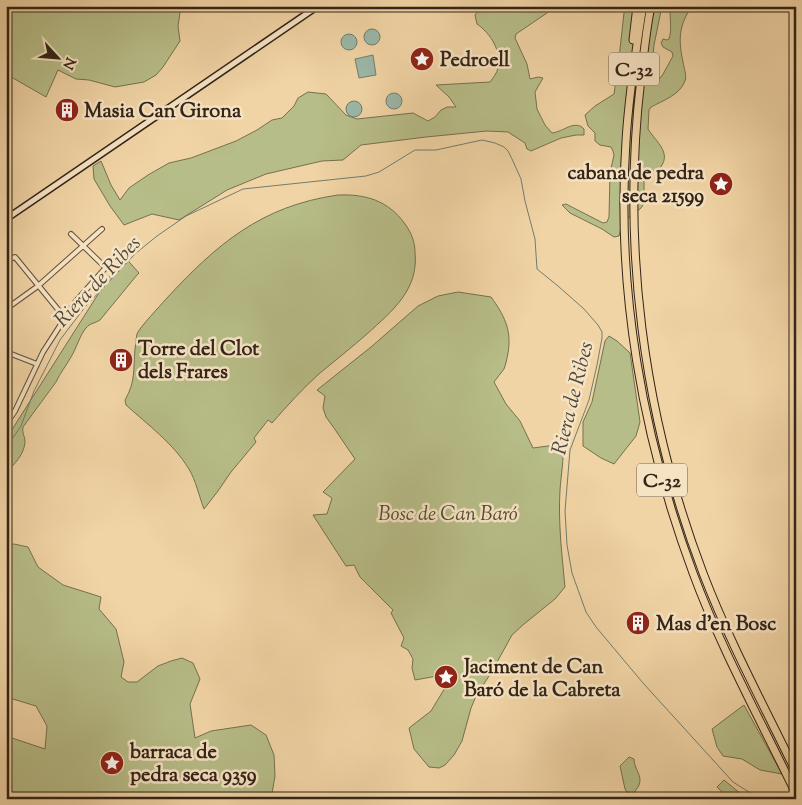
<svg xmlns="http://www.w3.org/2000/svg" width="802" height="805" viewBox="0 0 802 805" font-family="'Sorts Mill Goudy',serif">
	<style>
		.green { fill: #b7bd88; stroke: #757050 }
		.water { fill: #9bb8a9; stroke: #717d6f }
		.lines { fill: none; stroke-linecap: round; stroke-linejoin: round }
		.stream { stroke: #717d6f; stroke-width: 1 }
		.street-casing { stroke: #62503a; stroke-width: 6 }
		.secondary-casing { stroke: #332417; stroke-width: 8 }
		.highway-casing { stroke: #332417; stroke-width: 9 }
		.street { stroke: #f6e3c4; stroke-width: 4 }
		.secondary { stroke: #f6e3c4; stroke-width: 5 }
		.highway { stroke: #f1d4a5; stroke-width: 7 }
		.labels { text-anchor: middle; stroke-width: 5; stroke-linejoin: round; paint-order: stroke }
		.shield { fill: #f6e3c4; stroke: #6e5d4b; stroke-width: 1 }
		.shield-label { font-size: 19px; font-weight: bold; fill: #332417 }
		.poi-label { font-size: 20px; font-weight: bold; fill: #332417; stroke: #f6e3c4; text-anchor: start }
		.park-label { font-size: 20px; font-style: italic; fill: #544a33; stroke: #f6e3c4 }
		.water-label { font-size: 21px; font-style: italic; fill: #4d493c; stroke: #f6e3c4 }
	</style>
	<rect width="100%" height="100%" fill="#f1d4a5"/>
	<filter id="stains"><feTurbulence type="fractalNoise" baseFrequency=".004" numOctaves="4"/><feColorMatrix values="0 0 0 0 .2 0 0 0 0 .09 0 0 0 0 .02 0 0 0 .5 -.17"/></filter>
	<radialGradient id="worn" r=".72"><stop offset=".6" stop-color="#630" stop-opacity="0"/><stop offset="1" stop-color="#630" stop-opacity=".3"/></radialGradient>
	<!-- green -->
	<path class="green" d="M6 6H181L178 26 180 41 163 67 156 75 144 82 115 87 89 80 76 79 58 70 46 97 6 74Z
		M482 6H553L547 13 516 34 515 38 527 64 530 79 538 77 543 78 535 92 537 109 545 125 552 133C563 132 575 119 584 129V135H576L561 138 531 151 527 149 525 143 508 132 487 131 426 137 361 145 343 160 322 161 266 174 227 190 179 220 152 214 124 225 110 206 94 179 93 166 101 161 111 185 120 200 129 188 148 175 169 163 191 158 236 141 257 130 272 120 282 118 294 106 298 98 308 92 326 94 346 115 357 119 413 113 428 121 435 117 441 110 447 107H456L449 97 436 85 490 82C493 78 497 73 498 68 502 51 490 33 477 24L475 15Z
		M627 6H662L654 45 651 78 652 84 662 76 673 56 672 52 663 47 661 43 663 39 667 40 669 39C672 30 670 20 670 10L676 6H692C679 25 678 39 683 62 684 68 687 76 685 81 680 95 662 101 651 107L649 110 648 129C656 142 674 154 658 170L648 171 644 173V203L641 208 627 219 621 228 619 236 614 237 602 229 570 213 562 205 566 204 603 223 607 222 609 217 610 173 614 155 613 151 611 147 600 145 595 141V133L588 126 585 115 595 106 614 94 619 58 624 13Z
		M338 195C365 194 388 200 405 224 411 232 415 242 415 252 419 290 392 311 367 334 352 347 336 360 320 373 303 388 287 406 272 423L268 420 254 438 256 442 231 472 218 491 204 509C199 496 196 481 189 469 174 444 147 424 126 405L125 400C136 381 133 370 135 349 136 344 136 338 137 334 139 328 161 305 166 299 217 244 261 206 338 195Z
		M123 255 139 273 137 275 100 320C96 323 90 323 86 328 80 335 76 349 71 357 66 366 60 373 56 382L23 427C22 434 25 436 25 442 24 455 15 463 6 473V439Z
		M458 292 491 297C504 315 512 330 508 353 507 358 506 364 504 369 501 373 497 378 494 382L506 404 520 421 533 448 563 444C564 460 561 475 560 490 558 523 562 555 565 587L555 599 524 624 512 635 491 673 476 696 471 708 462 741 454 755 445 765 439 768 429 767 414 749 409 728 431 711 454 673 415 680 412 668 413 659 408 650 401 646 404 638 391 613 393 610 360 577 354 565 346 566 313 515 327 514 332 498 323 492 355 459 334 428 326 417 323 408 325 396 317 390 371 347 418 306 438 296Z
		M609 336 617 341 630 353 640 422 636 436 614 464 601 458 583 446V422L592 402 605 341Z
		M14 544 28 547 38 567 63 585 101 597 99 609 116 629 124 662 121 677 128 682H137L158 666 171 661 182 658 193 663 200 679 190 704 195 738 211 731 251 725 266 735 274 755 275 776 271 799H6V748L9 737 45 749 47 726 36 706 6 697V657L12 654 6 634V546Z
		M744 705 782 774 760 770 742 759 723 756 717 747 712 729Z
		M629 757 634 759C634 769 643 776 639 785 638 788 634 792 632 796L629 795 625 789 620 766Z
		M724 780 747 799H729L717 787Z"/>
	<!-- water -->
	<path class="water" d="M364 37a8 8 0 1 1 16 0a8 8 0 1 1-16 0Z
		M341 42a8 8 0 1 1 16 0a8 8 0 1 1-16 0Z
		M373 55 376 75 359 78 355 59Z
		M386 101a8 8 0 1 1 16 0a8 8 0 1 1-16 0Z
		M346 109a8 8 0 1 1 16 0a8 8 0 1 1-16 0Z"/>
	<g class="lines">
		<!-- stream -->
		<path class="stream" d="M6 446 10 442 21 426 34 391 60 340 85 307 136 253 157 236 186 216 243 189 366 176 379 172 415 150H436L482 140 495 143 504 147 508 151 512 159 521 179 525 201 535 239 537 269 558 286 584 309 598 325 602 332V338L597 365 589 400 570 450 565 511 567 545 572 573 586 612 596 627 643 683 733 782 760 799"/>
		<!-- street casing -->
		<g class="street-casing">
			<path id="street" d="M71 234 105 267
				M6 261 15 257 65 318
				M6 309 38 286 102 229
				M6 352 37 364
				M6 424 15 411 43 352 76 301 117 255"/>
		</g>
		<!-- secondary casing -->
		<g class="secondary-casing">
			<path id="secondary" d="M6 219 318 6"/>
		</g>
		<!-- highway casing -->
		<g class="highway-casing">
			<path id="highway" d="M643 6C638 33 635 61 631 88 629 105 627 123 626 141 616 288 642 436 693 573 721 649 761 721 796 794
				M651 6C646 30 644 54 641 78 621 245 643 415 703 573 729 641 764 706 796 772
				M633 40 637 6"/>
		</g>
		<!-- street -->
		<use href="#street" class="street"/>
		<!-- secondary -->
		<use href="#secondary" class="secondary"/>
		<!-- highway -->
		<use href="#highway" class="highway"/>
	</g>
	<!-- icons -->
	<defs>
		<g id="sight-disc" transform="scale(1.25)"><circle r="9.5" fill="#8f2418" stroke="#f6e3c4"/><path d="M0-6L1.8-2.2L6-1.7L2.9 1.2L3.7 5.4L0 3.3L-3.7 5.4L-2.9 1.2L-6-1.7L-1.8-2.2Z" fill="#fff"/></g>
		<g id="building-disc" transform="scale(1.25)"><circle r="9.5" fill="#8f2418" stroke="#f6e3c4"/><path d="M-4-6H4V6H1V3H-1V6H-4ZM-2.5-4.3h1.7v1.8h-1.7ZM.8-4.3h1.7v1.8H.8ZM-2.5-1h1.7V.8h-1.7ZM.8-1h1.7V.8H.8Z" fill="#fff"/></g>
	</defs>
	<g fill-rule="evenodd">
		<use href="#sight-disc" x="422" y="59"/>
		<use href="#building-disc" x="67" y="110"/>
		<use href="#sight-disc" x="721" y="184"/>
		<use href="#building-disc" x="121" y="360"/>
		<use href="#building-disc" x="638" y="623"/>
		<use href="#sight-disc" x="446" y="677"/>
		<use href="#sight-disc" x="112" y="763"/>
	</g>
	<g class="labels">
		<!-- shield labels -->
		<g class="shield">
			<rect x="609" y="52.5" width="50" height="33" rx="4"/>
			<rect x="637" y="463.5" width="50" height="33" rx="4"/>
		</g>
		<g class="shield-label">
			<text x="634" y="76">C-32</text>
			<text x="662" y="487">C-32</text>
		</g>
		<!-- poi labels -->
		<g class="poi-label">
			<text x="440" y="66">Pedroell</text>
			<text x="84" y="117">Masia Can Girona</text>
			<text x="704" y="179" text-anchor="end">cabana de pedra<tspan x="704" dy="23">seca 21599</tspan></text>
			<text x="138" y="355">Torre del Clot<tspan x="138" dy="23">dels Frares</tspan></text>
			<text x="656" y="630">Mas d'en Bosc</text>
			<text x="464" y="673">Jaciment de Can<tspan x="464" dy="23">Baró de la Cabreta</tspan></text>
			<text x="130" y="758">barraca de<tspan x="130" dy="23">pedra seca 9359</tspan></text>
		</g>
		<!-- park labels -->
		<g class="park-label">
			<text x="448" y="520">Bosc de Can Baró</text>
		</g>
		<!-- water labels -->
		<g class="water-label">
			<text transform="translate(97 281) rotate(-47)" y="7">Riera de Ribes</text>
			<text transform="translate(572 398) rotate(-76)" y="7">Riera de Ribes</text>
		</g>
	</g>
	<!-- margin -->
	<rect width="802" height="805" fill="none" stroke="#f1d4a5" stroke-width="25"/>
	<rect x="8" y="8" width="787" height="790" fill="none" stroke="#332417" stroke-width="2.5"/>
	<rect x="12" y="12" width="777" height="780" fill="none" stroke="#332417"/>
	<!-- north arrow -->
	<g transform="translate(58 58) rotate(116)" stroke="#f6e3c4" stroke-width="4" paint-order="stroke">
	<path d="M0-4L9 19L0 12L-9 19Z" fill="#332417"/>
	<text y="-8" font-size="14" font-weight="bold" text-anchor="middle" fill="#332417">N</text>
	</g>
	<rect width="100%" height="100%" filter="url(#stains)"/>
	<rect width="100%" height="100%" fill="url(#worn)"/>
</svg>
